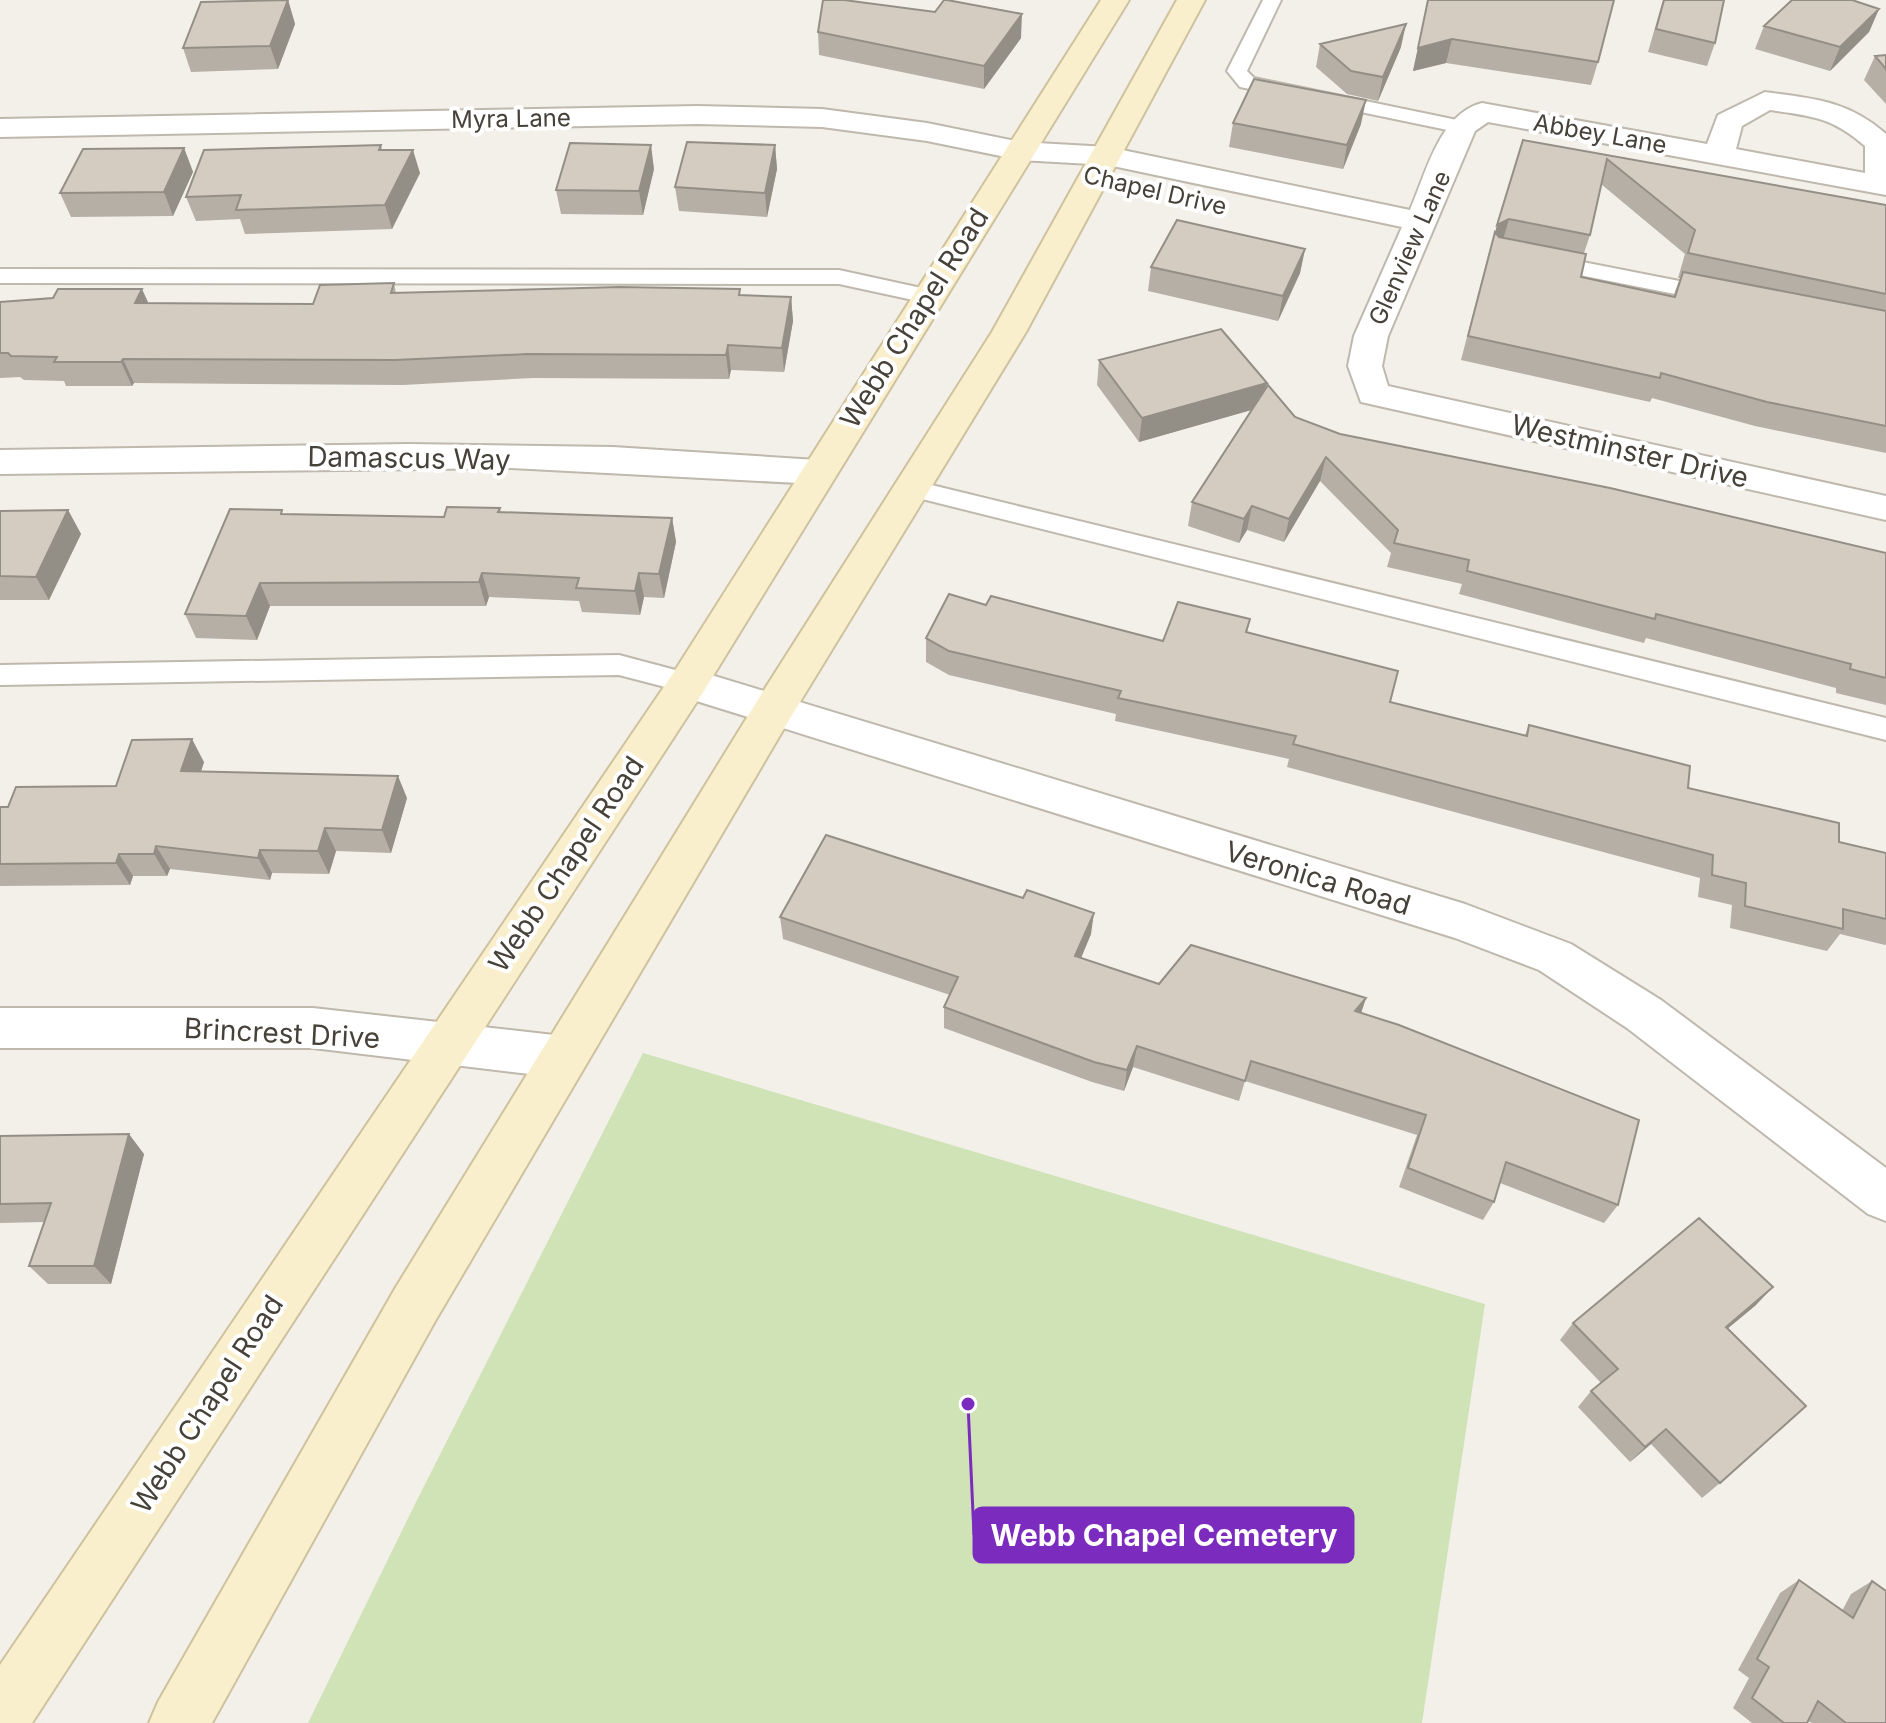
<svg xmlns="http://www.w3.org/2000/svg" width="1886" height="1723" viewBox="0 0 1886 1723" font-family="Inter,sans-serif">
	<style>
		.green { fill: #cfe3b7 }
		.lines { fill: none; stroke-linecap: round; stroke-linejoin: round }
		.service-casing { stroke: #beb8ad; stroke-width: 4 }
		.minor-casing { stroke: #beb8ad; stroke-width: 4 }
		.secondary-casing { stroke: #cec29e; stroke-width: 4 }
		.service { fill: #fff; fill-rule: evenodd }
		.minor { fill: #fff; fill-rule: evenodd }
		.secondary { fill: #faefcd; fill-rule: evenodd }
		.wall { fill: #b6afa5; fill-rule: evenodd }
		.shaded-wall { fill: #948f86 }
		.building { fill: #d4ccc0; stroke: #948f86; stroke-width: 2 }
		.labels { text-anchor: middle; stroke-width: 8; stroke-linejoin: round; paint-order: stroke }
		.far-street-label { font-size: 24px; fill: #464139; stroke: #fff }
		.street-label { font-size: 28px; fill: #464139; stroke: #fff }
		.leader { fill: none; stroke: #7b2cbf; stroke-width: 3 }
		.callout-dot { fill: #7b2cbf; stroke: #fff; stroke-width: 3 }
		.callout { fill: #7b2cbf; stroke: #7b2cbf; stroke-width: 3 }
		.callout-label { font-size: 30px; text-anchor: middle; font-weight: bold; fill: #fff }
	</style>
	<rect width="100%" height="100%" fill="#f3f0ea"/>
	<!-- green -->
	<path class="green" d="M643 1053 1485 1304 1422 1723H308L415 1504Z"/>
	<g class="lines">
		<!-- service casing -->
		<g class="service-casing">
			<path id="service" d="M1263 0H1281L1247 71 1254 78 1462 121 1472 127 1462 133 1240 87 1227 71Z
				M1542 254 1715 288 1726 295 1715 302 1534 266 1531 261Z
				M0 269 839 270 935 291 938 296 927 303 839 284 0 283Z
				M911 480 1886 718V740L902 494 898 488 902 482Z
				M619 655 698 676 702 683 698 690 688 693 619 675 0 685V665Z"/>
		</g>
		<!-- minor casing -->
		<g class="minor-casing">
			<path id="minor" d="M1765 92C1814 99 1847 100 1886 134V195L1488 122 1475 131 1388 336 1382 366 1388 386 1886 496V520L1361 402 1348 366 1354 336 1402 227 1108 165 1020 160 927 141 822 127 697 124 0 137V119L697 106 822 109 927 123 1020 142 1108 147 1410 210C1426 174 1439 114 1482 103L1707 144 1718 115ZM1770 110C1812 116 1832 117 1865 146V173L1736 149 1742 126Z
				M409 444 613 447 817 460 830 463 835 472 830 481 817 484 511 468 0 474V450Z
				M688 668 1465 904 1571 944 1661 1000 1886 1168V1221L1868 1214 1627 1028 1539 970 1455 938 674 694 668 683 674 672Z
				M0 1008H313L563 1036 580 1042 587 1057 580 1072 563 1078 313 1048H0Z"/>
		</g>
		<!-- secondary casing -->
		<g class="secondary-casing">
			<path id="secondary" d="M1101 0H1129L702 694 32 1723H0V1665L674 672Z
				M1177 0H1205L1026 332 789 720 434 1323 212 1723H149L158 1702 396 1287 759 698 992 332Z"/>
		</g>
		<!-- service -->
		<use href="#service" class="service"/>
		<!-- minor -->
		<use href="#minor" class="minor"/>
		<!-- secondary -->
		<use href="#secondary" class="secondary"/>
	</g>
	<!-- wall -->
	<path class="wall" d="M288 0 295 24 278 69 191 72 183 48Z
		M1428 0 1598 62 1591 85 1446 63 1413 71Z
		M1663 0H1724L1715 43 1707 66 1648 52Z
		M1879 9 1869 32 1830 71 1755 49 1764 26Z
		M935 12 1021 38 984 89 819 55 818 32Z
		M1320 44 1401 47 1378 101 1347 94 1316 67Z
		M1886 55V104L1864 80 1875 56Z
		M1233 123 1361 124 1343 169 1229 147Z
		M1523 140 1886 205V453L1755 426 1652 398 1650 402 1461 360 1488 256ZM1601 184 1685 254 1678 278H1680L1673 297 1581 277 1584 253 1590 235Z
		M381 145 382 150 420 173 392 229 245 234 240 219 196 221 186 197Z
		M775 145 777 169 767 217 679 211 675 187Z
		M184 148 193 172 173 216 71 217 60 193Z
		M654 169 643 215 561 214 556 190Z
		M1305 249 1300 273 1278 321 1148 291 1151 267Z
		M394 283 396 293 741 295 791 297 793 321 784 372 731 370 729 379 533 378 403 385 134 383 132 386H66L64 381 24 380 20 377 0 378V302L313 304Z
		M1099 360 1267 383 1266 388 1295 417 1340 434 1886 553V705L1836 693V688L1646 638 1644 643 1459 594 1462 584 1387 567 1391 553 1320 481 1284 542 1247 530 1239 543 1188 526 1192 502 1251 410 1139 442 1097 385Z
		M500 508 501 512 672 518 676 542 664 598 644 597 640 615 582 612 579 601 489 597 486 606H270L257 640 196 638 185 614 284 514 444 517Z
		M68 510 81 534 49 600H0V511Z
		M986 605 1163 641 1250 619 1247 633 1390 702 1525 735 1529 725 1688 788 1839 842 1886 853V944L1885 945 1840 934 1827 951 1730 928 1732 905 1698 897 1700 878 1287 767 1289 759 1115 721 1116 714 949 675 926 662V638Z
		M204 762 201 771 407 798 391 853 336 851 329 874 272 873 270 880 170 869 167 876H133L130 885 0 886V807H8L116 786Z
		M780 917 1091 934 1081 958 1159 984 1366 998 1361 1013 1618 1205 1604 1223 1500 1183 1494 1202 1483 1220 1399 1187 1417 1135 1245 1081 1239 1101 1133 1067 1124 1091 1092 1082 944 1028V1007L950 995 783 939Z
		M0 1136 144 1154 111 1284H48L29 1266 44 1222 0 1223Z
		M1756 1305 1727 1329 1720 1483 1702 1498 1651 1444 1630 1462 1578 1407 1591 1391 1601 1383 1560 1340 1573 1323Z
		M1799 1580 1842 1611 1851 1594 1872 1581 1886 1723H1812L1808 1721 1807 1723H1752L1733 1708 1749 1678 1738 1670 1780 1593Z"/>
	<!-- shaded-wall -->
	<path class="shaded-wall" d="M288 0 295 24 278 69 270 46Z
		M1879 9 1869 32 1830 71 1840 47Z
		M1022 14 1021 38 984 89V66Z
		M1406 24 1401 47 1378 101 1383 77Z
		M1452 39 1446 63 1413 71 1418 48Z
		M1366 100 1361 124 1343 169 1347 145Z
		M651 145 654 169 643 215 639 191Z
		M775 145 777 169 767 217 765 193Z
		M184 148 193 172 173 216 164 192Z
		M413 150 420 173 392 229 385 205Z
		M1509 219 1502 243 1491 249 1497 225Z
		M1305 249 1300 273 1278 321 1283 296Z
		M142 289 153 313 135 303Z
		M791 297 793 321 784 372 782 348Z
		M728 345 731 370 729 379 726 355Z
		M123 359 134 383 132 386 121 362Z
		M1267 383 1262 407 1139 442 1142 418Z
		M1326 457 1320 481 1284 542 1289 519Z
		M1252 506 1247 530 1239 543 1244 519Z
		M68 510 81 534 49 600 36 577Z
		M672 518 676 542 664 598 659 574Z
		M482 573 489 597 486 606 479 582Z
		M639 573 644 597 640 615 635 591Z
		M260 583 270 606 257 640 246 616Z
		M192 739 204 762 194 794 181 771Z
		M398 776 407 798 391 853 382 830Z
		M325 828 336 851 329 874 318 851Z
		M156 846 170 869 167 876 154 854Z
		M260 850 272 873 270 880 258 858Z
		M119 854 133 876 130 885 116 863Z
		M1094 913 1091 934 1073 977 1075 956Z
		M1366 998 1359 1019 1355 1011Z
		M1137 1046 1133 1067 1124 1091 1127 1070Z
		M129 1134 144 1154 111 1284 94 1266Z
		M1773 1287 1756 1305 1709 1344 1726 1327Z
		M1666 1429 1651 1444 1630 1462 1645 1447Z"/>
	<!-- building -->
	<path class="building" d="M288 0 270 46 183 48 201 2Z
		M823 0H844L935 12 944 0H947L1022 14 984 66 818 32Z
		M1428 0H1614L1598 62 1452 39 1418 48Z
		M1664 0H1724L1715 43 1656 29Z
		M1792 0H1852L1879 9 1840 47 1764 26Z
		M1406 24 1383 77 1351 71 1320 44Z
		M1886 55V69L1875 56Z
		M1254 79 1366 100 1347 145 1233 123Z
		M1523 140 1886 205V294L1688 253 1695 230 1607 159 1590 235 1509 219 1497 225Z
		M687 142 775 145 765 193 675 187Z
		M570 143 651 145 639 191 556 190Z
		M381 145 379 150H413L385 205 236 210 241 195 186 197 204 150Z
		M184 148 164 192 60 193 83 149Z
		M1177 220 1305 249 1283 296 1151 267Z
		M1495 232 1499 237 1586 254 1581 277 1675 297 1683 272 1886 311V426L1767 402 1661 373 1660 378 1468 336Z
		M394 283 391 293 620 287 740 289 739 295 791 297 782 348 728 345 726 355 528 354 395 360 123 359 121 362H54L57 357 11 356 8 353H0V302L53 298 58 289H142L135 303 313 304 320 285Z
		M1221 329 1267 383 1142 418 1099 360Z
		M1268 385 1295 417 1340 434 1610 488 1886 553V678L1850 669 1851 664 1656 614 1655 619 1467 571 1469 560 1394 543 1398 530 1326 457 1289 519 1252 506 1244 519 1192 502Z
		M447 507 500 508 498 512 672 518 659 574 639 573 635 591 576 588 579 578 482 573 479 582 260 583 246 616 185 614 230 509 282 510 281 514 444 517Z
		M68 510 36 577 0 576V511Z
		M949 594 986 605 991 596 1163 641 1178 602 1250 619 1246 632 1398 671 1390 702 1527 736 1529 725 1690 766 1688 788 1839 823V842L1886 853V919L1843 909V929L1745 906 1746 883 1712 875 1713 855 1293 744 1296 736 1118 698 1121 691 949 651 926 638Z
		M192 739 181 771 398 776 382 830 325 828 318 851 260 850 258 858 156 846 154 854H119L116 863 0 864V807H8L16 787 116 786 132 740Z
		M826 835 1023 898 1027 890 1094 913 1075 956 1159 984 1191 945 1366 998 1355 1011 1399 1025 1639 1120 1618 1205 1506 1162 1494 1202 1408 1168 1426 1115 1251 1061 1245 1081 1137 1046 1127 1070 1094 1062 944 1007 958 977 780 917Z
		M129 1134 94 1266H29L51 1203 0 1204V1136Z
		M1699 1218 1773 1287 1726 1327 1806 1406 1720 1483 1666 1429 1645 1447 1591 1391 1618 1369 1573 1323Z
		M1799 1580 1853 1618 1872 1581 1886 1591V1723H1846L1818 1701 1807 1723H1784L1752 1698 1769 1667 1757 1659Z"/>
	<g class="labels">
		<!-- far-street labels -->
		<g class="far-street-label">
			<text transform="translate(511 119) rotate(-1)" y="8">Myra Lane</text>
			<text transform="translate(1600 134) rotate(10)" y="8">Abbey Lane</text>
			<text transform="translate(1155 191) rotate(13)" y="8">Chapel Drive</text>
			<text transform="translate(1410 248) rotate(-66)" y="8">Glenview Lane</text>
		</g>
		<!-- street labels -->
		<g class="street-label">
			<text transform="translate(914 318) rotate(-58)" y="10">Webb Chapel Road</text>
			<text transform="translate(1630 451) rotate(13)" y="10">Westminster Drive</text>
			<text transform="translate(409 458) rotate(1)" y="10">Damascus Way</text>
			<text transform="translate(566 864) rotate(-56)" y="10">Webb Chapel Road</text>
			<text transform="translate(1318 878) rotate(17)" y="10">Veronica Road</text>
			<text transform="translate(282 1033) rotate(3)" y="10">Brincrest Drive</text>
			<text transform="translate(207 1404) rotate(-57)" y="10">Webb Chapel Road</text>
		</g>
	</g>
	<!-- callouts -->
	<path class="leader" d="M968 1404L974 1535"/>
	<circle class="callout-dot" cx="968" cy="1404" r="8"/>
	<rect class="callout" x="974" y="1508" width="379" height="54" rx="8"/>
	<g class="callout-label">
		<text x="1164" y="1546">Webb Chapel Cemetery</text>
	</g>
</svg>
